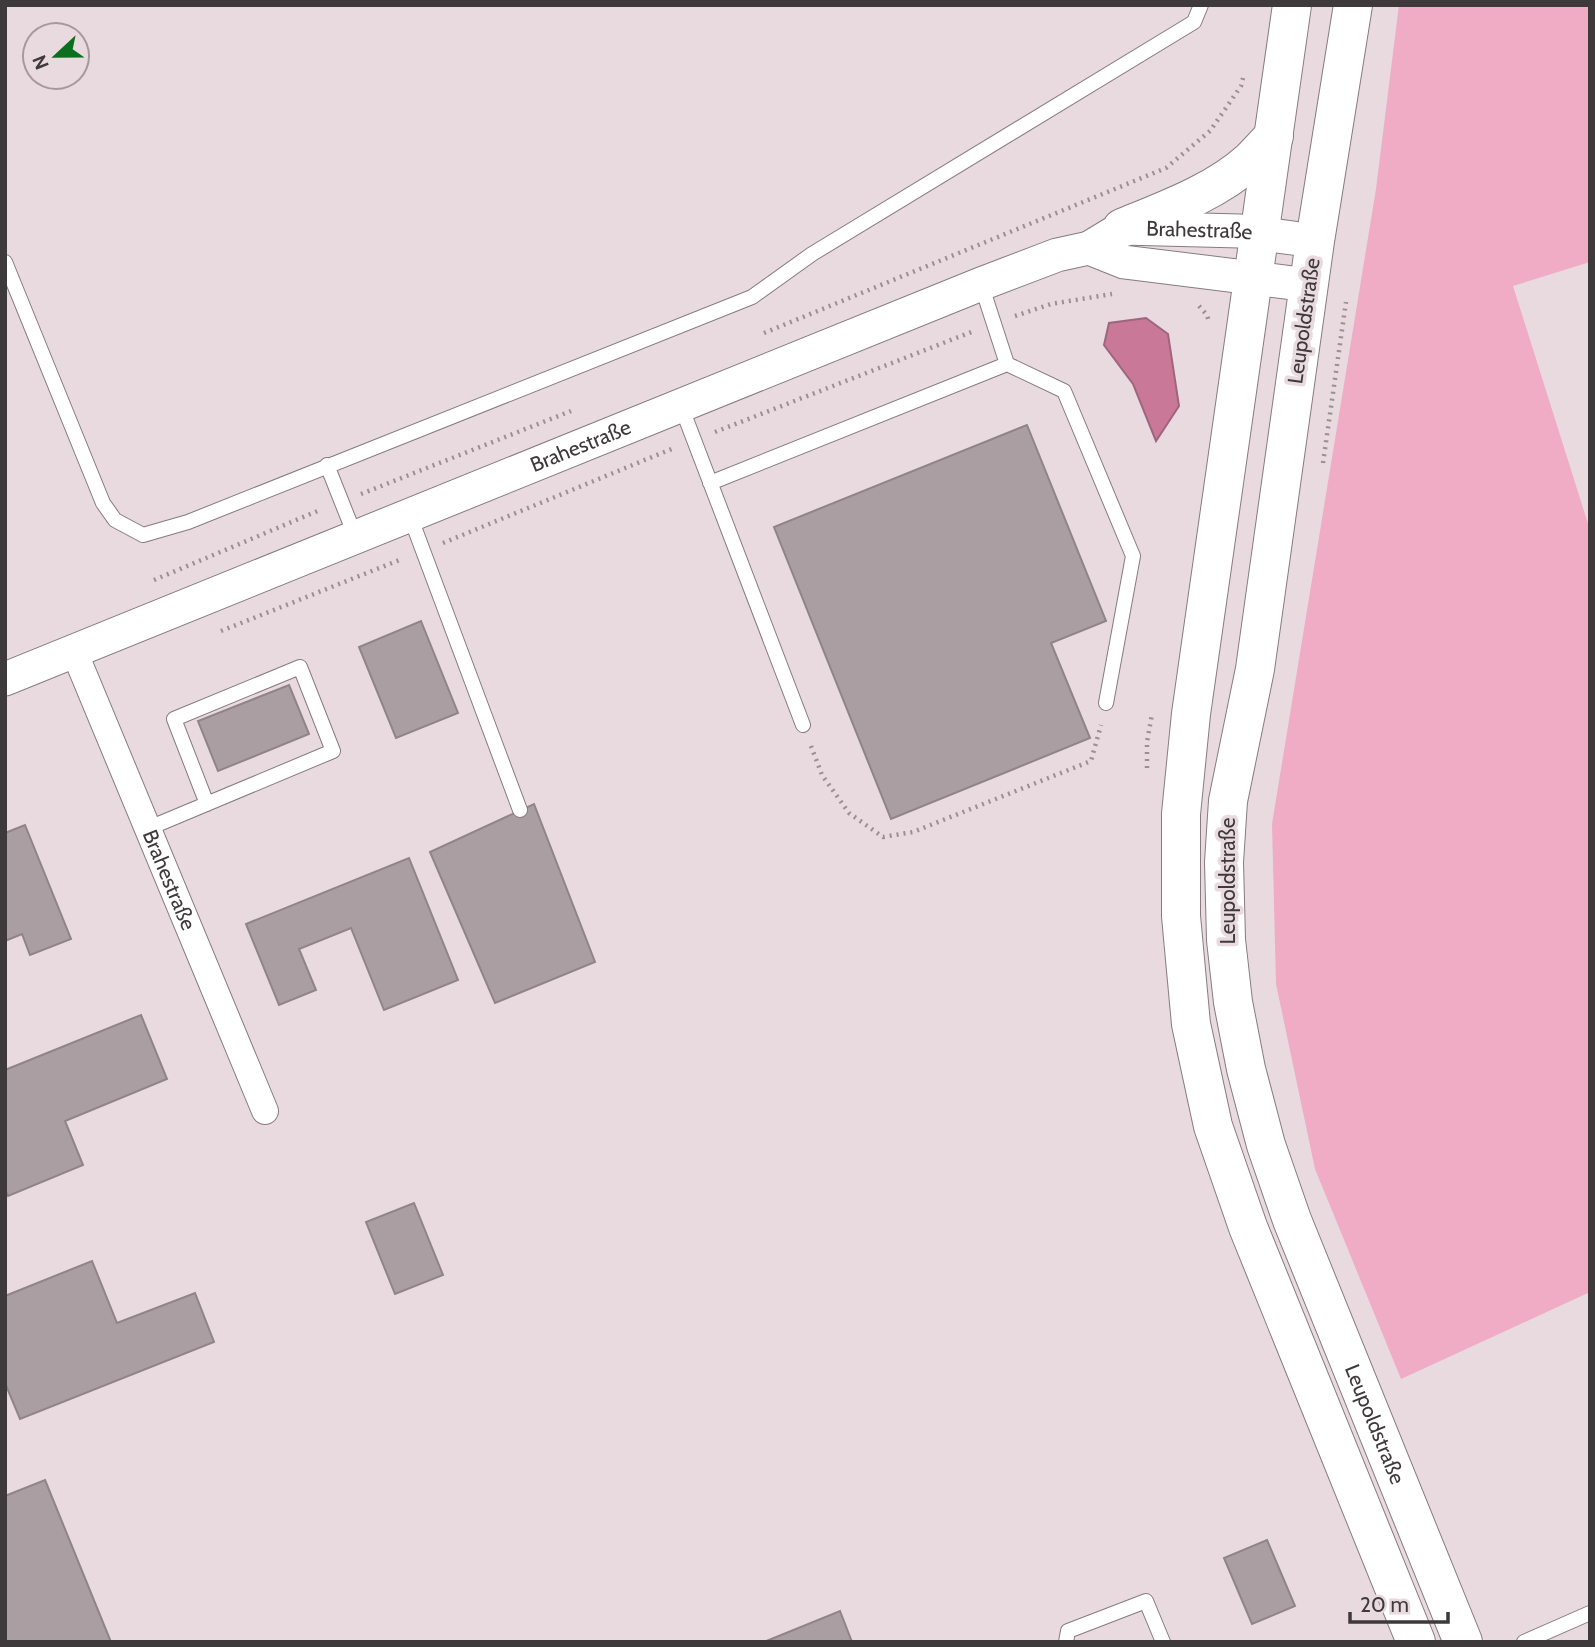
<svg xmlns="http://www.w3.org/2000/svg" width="1595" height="1647" viewBox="0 0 1595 1647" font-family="Cabin,sans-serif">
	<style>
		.green { fill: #f0acc5 }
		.water { fill: #c97898; stroke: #9f657c; stroke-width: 2 }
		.building { fill: #aa9ea2; stroke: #908488; stroke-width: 2 }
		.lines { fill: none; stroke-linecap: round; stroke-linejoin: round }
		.service-casing { stroke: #877b7f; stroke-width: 16 }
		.minor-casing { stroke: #877b7f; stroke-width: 28 }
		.tertiary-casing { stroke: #877b7f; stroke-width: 35 }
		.secondary-casing { stroke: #877b7f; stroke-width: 40 }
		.path { stroke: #9a9094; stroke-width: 4.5; stroke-dasharray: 2 5; stroke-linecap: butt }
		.service { stroke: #fff; stroke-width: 14 }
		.minor { stroke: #fff; stroke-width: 26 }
		.tertiary { stroke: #fff; stroke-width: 33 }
		.secondary { stroke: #fff; stroke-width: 38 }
		.labels { text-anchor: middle; stroke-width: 7; stroke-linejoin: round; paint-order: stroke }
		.street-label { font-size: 21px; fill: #3e393b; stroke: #e8dadf }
	</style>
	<rect width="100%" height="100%" fill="#e8dadf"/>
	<!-- green -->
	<path class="green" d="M1399 5H1590V262L1513 286 1590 530V1292L1401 1379 1315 1169 1276 984 1272 824 1376 189Z"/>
	<!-- water -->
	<path class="water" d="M1146 318 1168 334 1179 406 1156 441 1133 384 1104 345 1109 323Z"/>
	<!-- building -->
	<path class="building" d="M1027 425 1106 621 1051 643 1090 738 891 819 774 527Z
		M421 621 458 713 396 738 359 647Z
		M289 685 309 734 218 771 198 721Z
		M534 804 595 962 495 1003 430 852Z
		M25 825 71 939 30 955 22 934 5 941V833Z
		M409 858 458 980 384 1010 351 928 299 949 316 990 279 1005 246 924Z
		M141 1015 167 1079 65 1121 83 1165 8 1196 5 1190V1070Z
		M414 1203 443 1275 395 1294 366 1222Z
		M92 1261 117 1323 195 1293 214 1342 20 1419 5 1383V1296Z
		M45 1480 111 1642H5V1496Z
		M1267 1540 1295 1606 1252 1624 1224 1558Z
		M840 1611 852 1642H764Z"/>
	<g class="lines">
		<!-- service casing -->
		<g class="service-casing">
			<path id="service" d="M5 262 103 503 115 520 143 535 188 522 752 297 812 254 1194 22 1201 5
				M981 284 1007 364
				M681 406 803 725
				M327 465 356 538
				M710 483 1007 364 1064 391 1133 556 1106 703
				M410 516 520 810
				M149 828 333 751 300 667 174 719 207 804
				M1066 1642 1068 1631 1146 1601 1163 1642
				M1524 1642 1590 1613"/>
		</g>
		<!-- minor casing -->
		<g class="minor-casing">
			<g id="minor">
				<path id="s1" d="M74 651 265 1111"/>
			</g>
		</g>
		<!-- tertiary casing -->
		<g class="tertiary-casing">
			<g id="tertiary">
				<path d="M1089 248 1124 262 1309 285"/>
				<path id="s2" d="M5 679 981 284 1057 255 1089 248 1122 228 1240 231 1315 241"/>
			</g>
		</g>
		<!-- secondary casing -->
		<g class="secondary-casing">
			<g id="secondary">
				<path d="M1292 5 1191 714 1181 814V916L1191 1024 1213 1126 1248 1227 1416 1642"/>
				<path id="s3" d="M1353 5 1315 241 1255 669 1228 801 1224 862 1226 940 1233 1002 1246 1069 1266 1145 1292 1220 1463 1642"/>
				<path d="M1122 228C1166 210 1216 192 1251 160 1259 152 1266 144 1274 136"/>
			</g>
		</g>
		<!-- path -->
		<path class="path" d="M1199 306 1207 315 1209 322
			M1015 316 1051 304 1112 294
			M764 333 1166 168 1210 131 1241 86 1243 78
			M715 432 974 331
			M1323 463 1346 302
			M361 494 571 411
			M443 543 674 448
			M154 580 320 510
			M221 631 402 559
			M811 746 822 775 849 813 883 837 913 832 1091 761 1101 725
			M1147 768V742L1152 714"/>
		<!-- service -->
		<use href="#service" class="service"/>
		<!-- minor -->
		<use href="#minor" class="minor"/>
		<!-- tertiary -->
		<use href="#tertiary" class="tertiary"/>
		<!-- secondary -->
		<use href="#secondary" class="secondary"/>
	</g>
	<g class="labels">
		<!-- street labels -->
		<g class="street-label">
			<text dy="7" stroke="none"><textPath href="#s2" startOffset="1283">Brahestraße</textPath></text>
			<text transform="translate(1304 321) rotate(-82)" y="7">Leupoldstraße</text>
			<text dy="7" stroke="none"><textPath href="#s2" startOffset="621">Brahestraße</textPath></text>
			<text dy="7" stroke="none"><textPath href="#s1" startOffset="248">Brahestraße</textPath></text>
			<text transform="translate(1228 881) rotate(-90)" y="7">Leupoldstraße</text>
			<text dy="7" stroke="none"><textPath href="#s3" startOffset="1454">Leupoldstraße</textPath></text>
		</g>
	</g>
	<!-- border -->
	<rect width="1595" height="1647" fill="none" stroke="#3e393b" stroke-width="14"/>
	<!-- north arrow -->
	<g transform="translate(56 56) rotate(248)"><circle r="33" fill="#e8dadf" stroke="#a49a9d" stroke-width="2"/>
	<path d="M0-5L12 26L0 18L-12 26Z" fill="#0b6f1e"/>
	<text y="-10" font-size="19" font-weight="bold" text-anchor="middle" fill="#3e393b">N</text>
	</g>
	<!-- scale -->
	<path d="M1350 1612v10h98v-10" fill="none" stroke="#3e393b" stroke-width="3.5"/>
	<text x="1360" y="1612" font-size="21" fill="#3e393b" stroke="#e8dadf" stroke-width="5" paint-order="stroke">20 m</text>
</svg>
